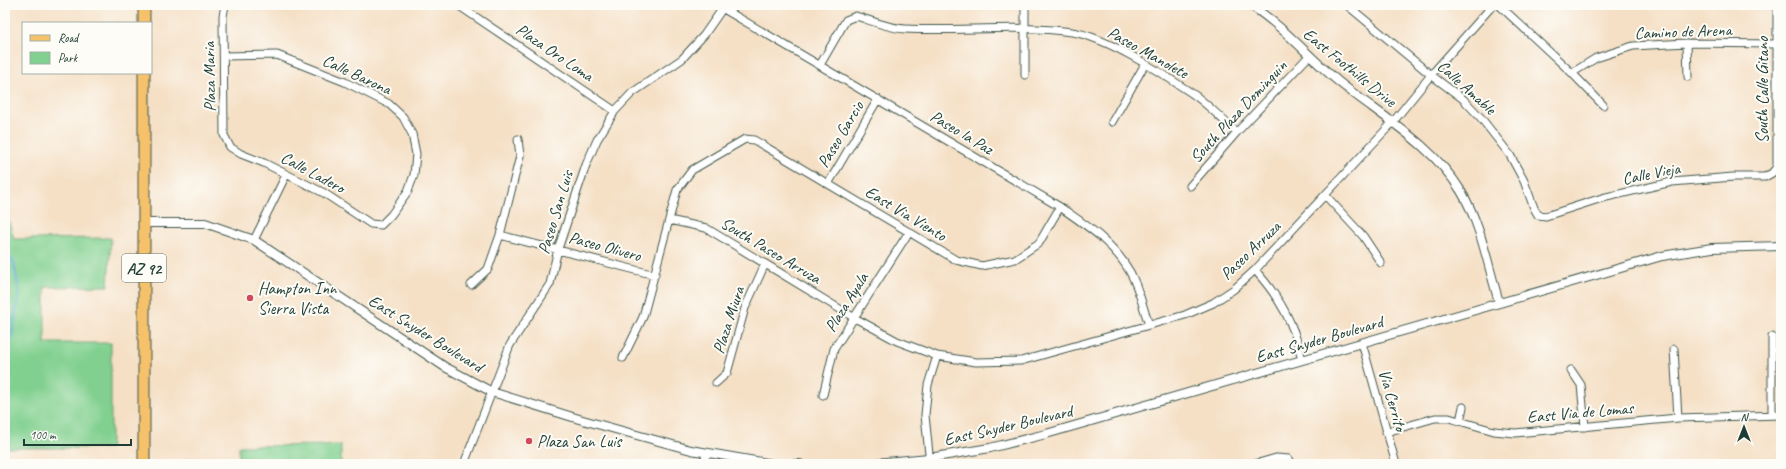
<svg xmlns="http://www.w3.org/2000/svg" width="1786" height="469" viewBox="0 0 1786 469" font-family="Caveat,sans-serif">
	<style>
		.green { fill: #81d08f; stroke: #508662 }
		.lines { fill: none; stroke-linecap: round; stroke-linejoin: round }
		.stream { stroke: #6ca8dd; stroke-width: 2 }
		.minor-casing { stroke: #3f554a; stroke-width: 9 }
		.tertiary-casing { stroke: #3f554a; stroke-width: 10 }
		.primary-casing { stroke: #3f554a; stroke-width: 13 }
		.minor { stroke: #fff; stroke-width: 7 }
		.tertiary { stroke: #fff; stroke-width: 8 }
		.primary { stroke: #f5c16b; stroke-width: 11 }
		.poi-dot { fill: #d1495b; stroke: #fdfcf7; stroke-width: 1.5 }
		.labels { text-anchor: middle; stroke-width: 4; stroke-linejoin: round; paint-order: stroke }
		.shield { fill: #fdfcf7; stroke: #62766e; stroke-width: 1 }
		.shield-label { font-size: 16px; font-weight: bold; fill: #1f3d34 }
		.street-label { font-size: 17px; fill: #1f3d34; stroke: #fdfcf7 }
		.poi-label { font-size: 17px; fill: #1f3d34; stroke: #fdfcf7; text-anchor: start }
	</style>
	<rect width="100%" height="100%" fill="#fdfcf7"/>
	<filter id="ink" filterUnits="userSpaceOnUse"><feTurbulence type="fractalNoise" baseFrequency=".025" numOctaves="2"/><feDisplacementMap in="SourceGraphic" scale="8" xChannelSelector="R" yChannelSelector="G"/><feConvolveMatrix kernelMatrix="1 2 1 2 8 2 1 2 1" color-interpolation-filters="sRGB"/></filter>
	<filter id="wash" filterUnits="userSpaceOnUse"><feTurbulence type="fractalNoise" baseFrequency=".012" numOctaves="4" result="noise"/><feDisplacementMap in="SourceGraphic" scale="16" xChannelSelector="R" yChannelSelector="G"/><feGaussianBlur stdDeviation="0.9" result="paint"/><feColorMatrix in="noise" values="0 0 0 0 0 0 0 0 0 0 0 0 0 0 0 0 0 1.4 0 .05"/><feComposite in="paint" operator="in"/></filter>
	<g filter="url(#wash)">
		<rect width="100%" height="100%" fill="#f5e0c6"/>
		<!-- green -->
		<path class="green" d="M5 207 14 239 111 238 108 286 45 287V343H111V448H5Z
			M341 445V464H239V446Z"/>
		<g class="lines">
			<!-- stream -->
			<path class="stream" d="M5 250 14 263 19 292 8 359 5 437"/>
		</g>
	</g>
	<g filter="url(#ink)">
		<g class="lines">
			<!-- minor casing -->
			<g class="minor-casing">
				<path id="minor" d="M458 5 615 111
					M717 5 1060 207C1087 226 1113 242 1130 272 1139 288 1143 308 1149 325
					M1347 5 1431 75 1463 99 1481 118 1510 155 1524 181 1534 208 1538 215 1546 216 1602 198 1672 182 1733 177H1765L1772 173 1777 167V5
					M1499 5 1572 73 1603 105
					M1687 43 1688 77
					M224 56 277 55 345 82 389 104 403 117 412 134 416 154 414 175 408 191 391 215 381 225 371 224 324 193 264 163 241 154 230 147 224 135 223 16 225 5
					M820 65 846 20 856 16C872 21 888 28 905 29 961 32 1017 24 1072 32 1107 37 1163 74 1193 94 1209 105 1222 120 1237 132
					M1572 73 1596 58 1633 46 1687 43 1777 44
					M1025 75V5
					M1112 122 1145 64
					M828 184 878 99
					M1190 186 1237 132 1309 56
					M1326 196 1363 236 1381 263
					M669 220 706 228 853 317 897 341 937 356 976 362 1021 361 1185 315 1213 303 1234 289 1255 270 1393 122 1431 75 1493 5
					M500 235 655 275
					M254 240 286 175
					M1255 270C1280 298 1294 323 1302 360
					M471 285 488 269 500 235 520 156 518 139
					M1772 337V415
					M1362 343 1396 464
					M1674 349 1678 418
					M623 358 643 317 677 190 692 170 745 139 754 140 956 260 982 266 1015 259 1039 243 1060 207
					M1571 370 1581 385 1585 427
					M716 383 727 373 745 308 765 264
					M823 395 834 349 909 232
					M1460 421 1463 407
					M1386 432 1435 418H1449L1494 431 1515 433 1678 418 1781 415
					M464 464 510 345 550 284 558 249 586 165 597 140 615 111 632 93 682 59 704 35 725 5
					M704 464 706 453
					M930 464 925 415 928 385 937 356
					M1255 464 1276 458 1289 459 1292 464"/>
			</g>
			<!-- tertiary casing -->
			<g class="tertiary-casing">
				<path id="tertiary" d="M1250 5C1283 26 1309 57 1339 82 1381 116 1432 144 1461 191 1481 224 1488 266 1499 302
					M144 223H205L254 240 445 367 492 392 579 419 691 450 773 464H800
					M865 464 929 458 990 448 1046 434 1662 256 1712 248 1781 246"/>
			</g>
			<!-- primary casing -->
			<g class="primary-casing">
				<path id="primary" d="M144 5V23
					M144 73V464"/>
			</g>
			<!-- minor -->
			<use href="#minor" class="minor"/>
			<!-- tertiary -->
			<use href="#tertiary" class="tertiary"/>
			<!-- primary -->
			<use href="#primary" class="primary"/>
		</g>
	</g>
	<!-- markers -->
	<g class="poi-dot">
		<circle cx="250" cy="298" r="4"/>
		<circle cx="529" cy="441" r="4"/>
	</g>
	<g class="labels">
		<!-- shield labels -->
		<rect class="shield" x="122" y="254" width="44" height="28" rx="3"/>
		<g class="shield-label">
			<text x="144" y="274">AZ 92</text>
		</g>
		<!-- street labels -->
		<g class="street-label">
			<text transform="translate(1683 31) rotate(-2)" y="6">Camino de Arena</text>
			<text transform="translate(555 52) rotate(34)" y="6">Plaza Oro Loma</text>
			<text transform="translate(1148 52) rotate(29)" y="6">Paseo Manolete</text>
			<text transform="translate(1350 67) rotate(39)" y="6">East Foothills Drive</text>
			<text transform="translate(357 74) rotate(25)" y="6">Calle Barona</text>
			<text transform="translate(209 77) rotate(-91)" y="6">Plaza Maria</text>
			<text transform="translate(1467 87) rotate(42)" y="6">Calle Amable</text>
			<text transform="translate(1762 90) rotate(-90)" y="6">South Calle Gitano</text>
			<text transform="translate(1238 111) rotate(-47)" y="6">South Plaza Dominguin</text>
			<text transform="translate(962 132) rotate(31)" y="6">Paseo la Paz</text>
			<text transform="translate(840 134) rotate(-59)" y="6">Paseo Garcio</text>
			<text transform="translate(313 172) rotate(28)" y="6">Calle Ladero</text>
			<text transform="translate(1651 173) rotate(-11)" y="6">Calle Vieja</text>
			<text transform="translate(555 212) rotate(-73)" y="6">Paseo San Luis</text>
			<text transform="translate(906 213) rotate(31)" y="6">East Via Viento</text>
			<text transform="translate(605 246) rotate(15)" y="6">Paseo Olivero</text>
			<text transform="translate(771 250) rotate(31)" y="6">South Paseo Arruza</text>
			<text transform="translate(1250 250) rotate(-44)" y="6">Paseo Arruza</text>
			<text transform="translate(846 302) rotate(-58)" y="6">Plaza Ayala</text>
			<text transform="translate(728 320) rotate(-72)" y="6">Plaza Miura</text>
			<text transform="translate(426 333) rotate(32)" y="6">East Snyder Boulevard</text>
			<text transform="translate(1319 339) rotate(-16)" y="6">East Snyder Boulevard</text>
			<text transform="translate(1393 400) rotate(74)" y="6">Via Cerrito</text>
			<text transform="translate(1580 412) rotate(-5)" y="6">East Via de Lomas</text>
			<text transform="translate(1008 425) rotate(-13)" y="6">East Snyder Boulevard</text>
		</g>
		<!-- poi labels -->
		<g class="poi-label">
			<text x="258" y="294">Hampton Inn<tspan x="258" dy="20">Sierra Vista</tspan></text>
			<text x="537" y="447">Plaza San Luis</text>
		</g>
	</g>
	<!-- margin -->
	<rect width="1786" height="469" fill="none" stroke="#fdfcf7" stroke-width="20"/>
	<!-- legend -->
	<rect x="22" y="22" width="130" height="52" fill="#fdfcf7" stroke="#a4b0a9"/>
	<rect x="30" y="35" width="20" height="6" fill="#f5c16b" stroke="#a4b0a9"/>
	<text x="58" y="42" font-size="12" fill="#1f3d34">Road</text>
	<rect x="30" y="52" width="20" height="12" fill="#81d08f" stroke="#a4b0a9"/>
	<text x="58" y="62" font-size="12" fill="#1f3d34">Park</text>
	<!-- north arrow -->
	<g transform="translate(1744 427)" stroke="#fdfcf7" stroke-width="3" paint-order="stroke">
	<path d="M0-3L7 15L0 10L-7 15Z" fill="#1f3d34"/>
	<text y="-6" font-size="11" font-weight="bold" text-anchor="middle" fill="#1f3d34">N</text>
	</g>
	<!-- scale -->
	<path d="M24 439v6h107v-6" fill="none" stroke="#1f3d34" stroke-width="2"/>
	<text x="30" y="439" font-size="12" fill="#1f3d34" stroke="#fdfcf7" stroke-width="3" paint-order="stroke">100 m</text>
</svg>
